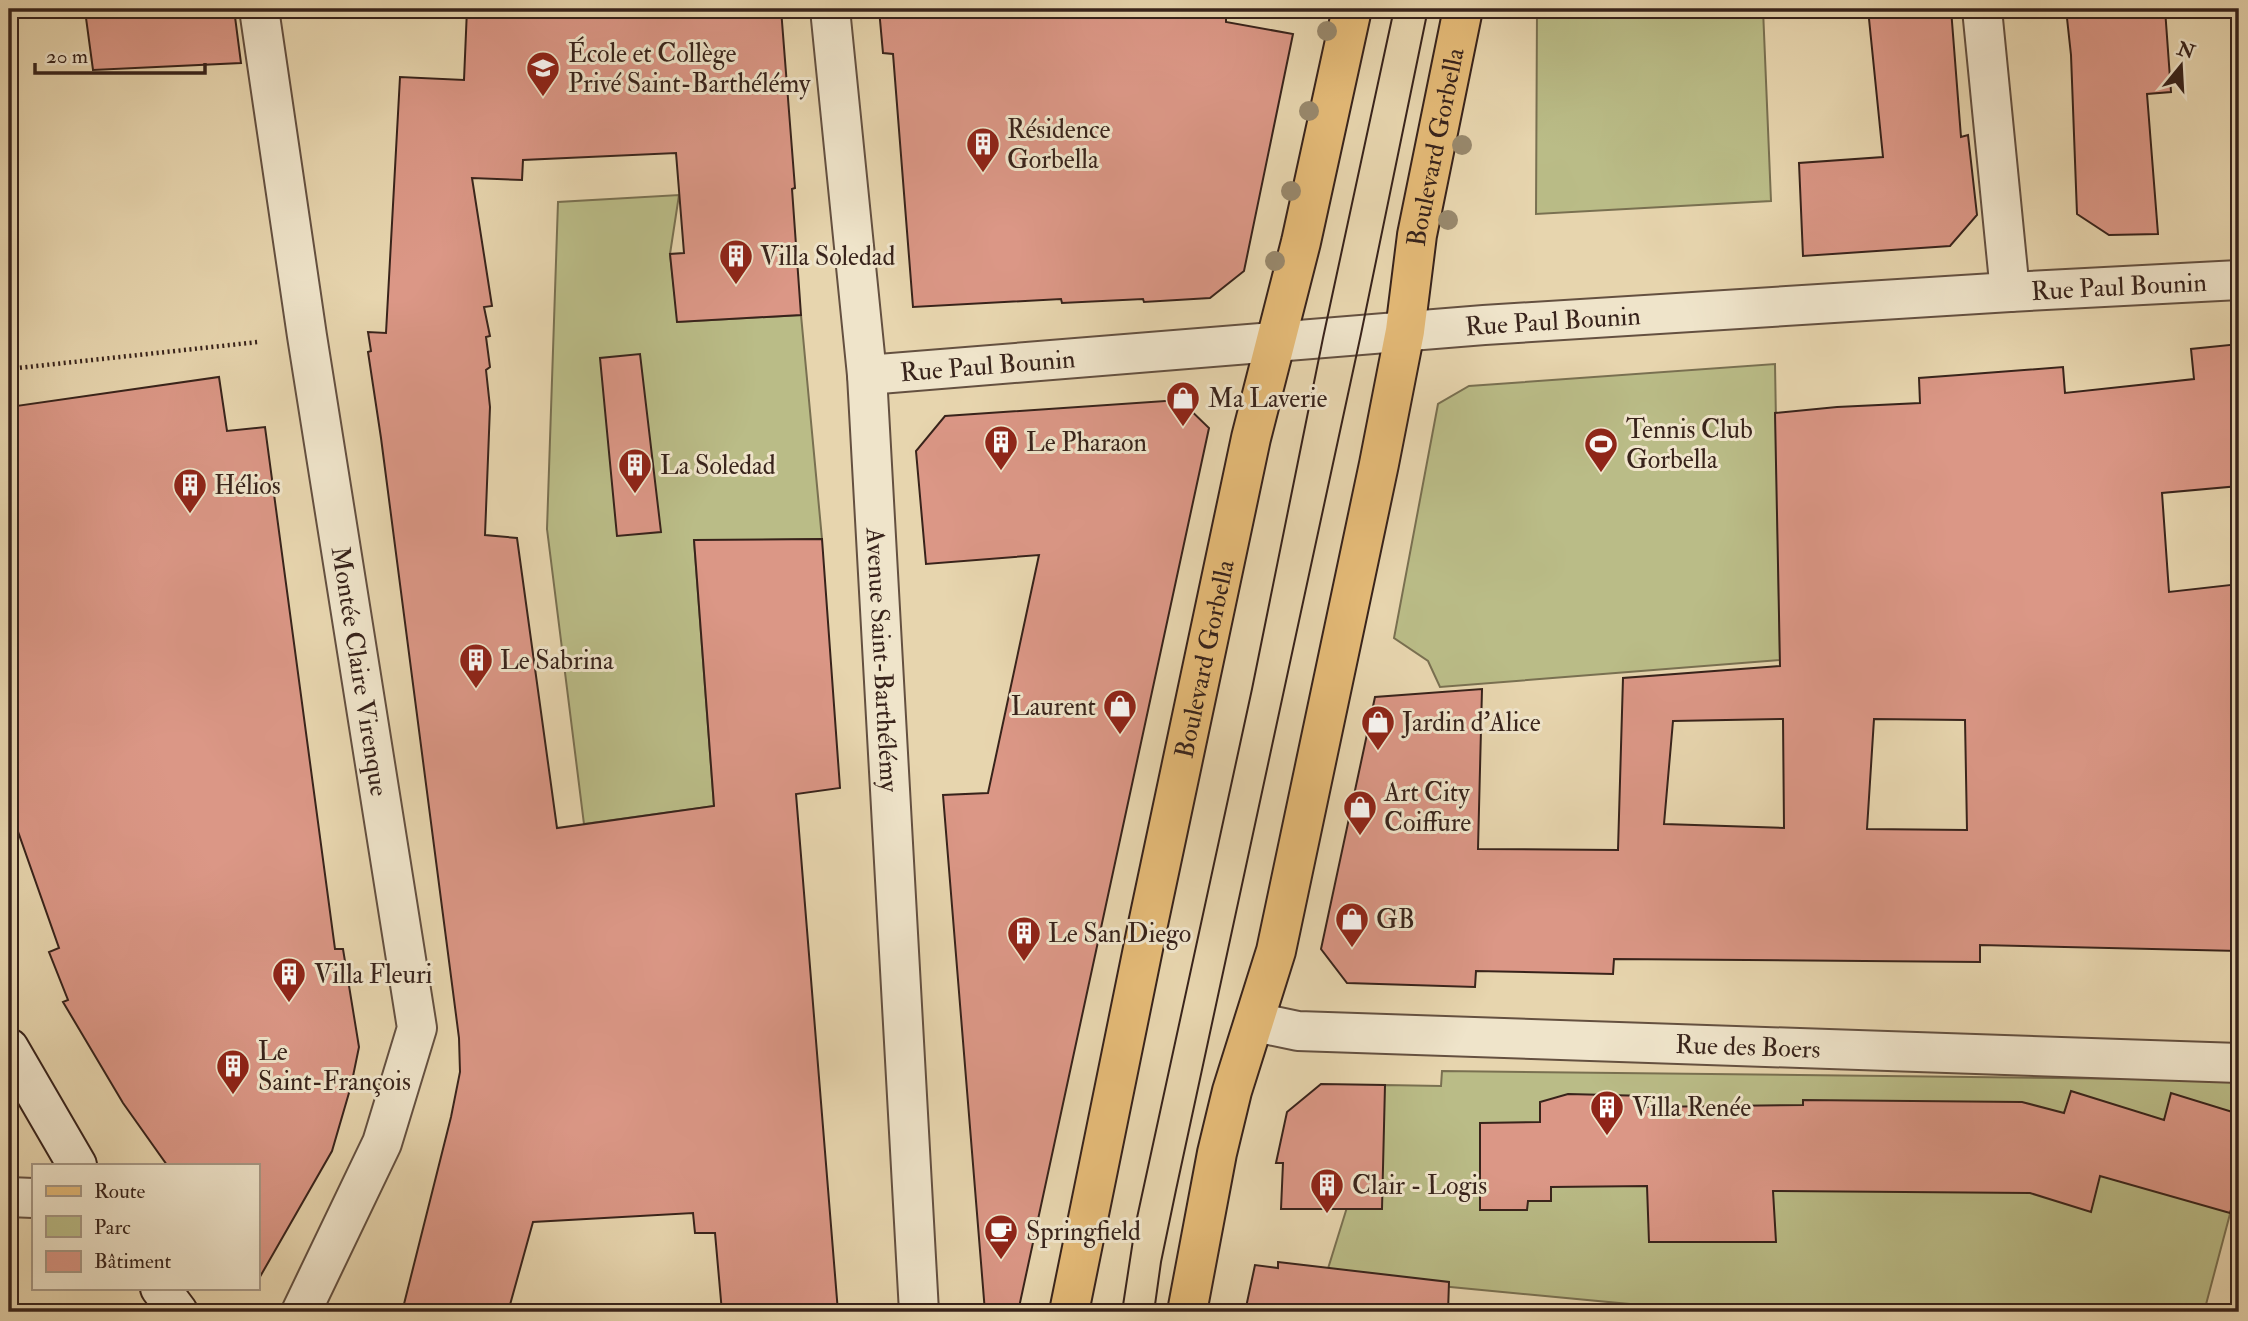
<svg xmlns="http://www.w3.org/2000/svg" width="2248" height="1321" viewBox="0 0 2248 1321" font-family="'IM FELL Double Pica',serif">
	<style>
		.green { fill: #babc87; stroke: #797051; stroke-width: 2 }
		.building { fill: #db9786; stroke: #38231b; stroke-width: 2; fill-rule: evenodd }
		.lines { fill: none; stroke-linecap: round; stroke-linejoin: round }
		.street-casing { stroke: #645040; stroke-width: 42 }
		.secondary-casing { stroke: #38231b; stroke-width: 42 }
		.primary-casing { stroke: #38231b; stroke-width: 42 }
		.path { stroke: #38231b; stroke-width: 4.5; stroke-dasharray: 2 3.5; stroke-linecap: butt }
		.street { stroke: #efe4ca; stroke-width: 38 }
		.secondary { stroke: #efe4ca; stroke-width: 38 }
		.primary { stroke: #e4ba77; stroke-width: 38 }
		.tram { stroke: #38231b; stroke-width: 2 }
		.tree { fill: #98886c }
		.labels { text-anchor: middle; stroke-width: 6; stroke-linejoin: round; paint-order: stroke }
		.poi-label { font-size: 26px; fill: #38231b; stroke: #efe4ca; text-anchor: start }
		.street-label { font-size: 26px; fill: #38231b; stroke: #efe4ca }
	</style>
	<rect width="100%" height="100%" fill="#e7d5ae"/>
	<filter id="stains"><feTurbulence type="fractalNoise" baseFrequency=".00286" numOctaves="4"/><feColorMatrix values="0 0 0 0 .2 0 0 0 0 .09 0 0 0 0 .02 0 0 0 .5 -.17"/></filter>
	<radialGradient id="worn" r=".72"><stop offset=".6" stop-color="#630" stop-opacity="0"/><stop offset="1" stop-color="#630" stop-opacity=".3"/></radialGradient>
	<!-- green -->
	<path class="green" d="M1537 9H1763L1771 201 1536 214Z
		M679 195 670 254 678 322 801 315 822 539 694 541 714 806 584 824 547 529 558 202Z
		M1775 364 1780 660 1440 687 1428 661 1394 638 1438 404 1469 386Z
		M1442 1071 2239 1080V1180L2204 1312H1649L1650 1306 1326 1275 1385 1085 1441 1086Z"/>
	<!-- building -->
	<path class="building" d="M170 9H234L241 63 93 70 86 18Z
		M467 9H781L795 188 792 189 801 315 677 322 670 254 684 253 676 153 523 160 522 180 472 178 492 306 484 307 490 336 486 337 490 367 486 370 490 407 485 535 517 538 557 828 714 806 694 540 822 539 840 788 796 794 838 1312H722L715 1233H695L693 1213 533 1222 508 1312H402L451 1117 460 1072 459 1038 381 438 368 352 371 351 368 332 386 333 400 77 464 80Z
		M879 9H1226V22L1293 34 1244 271 1210 298 1144 302 1143 299 1062 303 1061 299 913 307 893 54 883 53Z
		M1868 9H1951L1961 137 1968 135 1977 215 1950 246 1803 256 1799 163 1883 157Z
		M2066 9H2165L2171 92 2147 94 2158 234 2109 235 2077 214 2071 55Z
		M2239 344V486L2162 493 2169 592 2239 584V951L1980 945V962L1614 959 1613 974 1476 971 1475 987 1347 983 1321 949 1375 697 1482 689 1478 849 1618 850 1623 678 1780 666 1775 413 1837 407 1920 403 1919 378 1959 375 2063 367 2065 393 2194 379 2191 349ZM1783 719 1784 828 1664 824 1673 721ZM1874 719 1965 720 1967 830 1867 829Z
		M640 354 661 532 617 536 600 358Z
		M219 377 227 431 265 427 335 949H343L359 1047 351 1086 332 1151 257 1282V1165H167L123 1103 63 1002 68 1000 49 952 59 948 9 806V407Z
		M1180 400 1209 428 1018 1312H985L943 795 988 793 1039 555 926 564 916 451 945 416Z
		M1321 1084 1385 1085 1382 1209H1281L1283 1163H1276L1287 1112Z
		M2071 1091 2164 1120 2171 1093 2239 1114V1181L2230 1213 2100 1176 2091 1212 2030 1193 1773 1191 1776 1242H1649L1647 1186 1551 1187V1201H1528L1527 1210H1480V1123L1540 1122V1102L1568 1094 1647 1096V1107L1803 1105V1100L2022 1102 2064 1113Z
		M1278 1262 1449 1282 1448 1312H1245L1255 1265 1278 1268Z"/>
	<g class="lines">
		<!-- street casing -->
		<g class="street-casing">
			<g id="street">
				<path id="s1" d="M259 9 307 336 417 1028 382 1143 301 1312"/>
				<path id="s2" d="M830 9 867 375 919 1312"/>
				<path d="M1982 9 2010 292"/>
				<path id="s3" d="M867 375 1484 325 2010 292 2239 280"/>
				<path id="s4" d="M1255 1022 1298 1031 2239 1063"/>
				<path d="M9 1197 33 1198"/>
			</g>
		</g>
		<!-- secondary casing -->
		<g class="secondary-casing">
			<path id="secondary" d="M9 1048 77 1165
				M160 1288 178 1312"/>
		</g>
		<!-- primary casing -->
		<g class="primary-casing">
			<g id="primary">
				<path id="s5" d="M1069 1312 1148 924 1251 438 1301 242 1352 9"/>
				<path id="s6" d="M1187 1312 1217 1153 1232 1091 1276 951 1379 464 1405 331 1417 235 1463 9"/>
			</g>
		</g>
		<!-- path -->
		<path class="path" d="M9 369 258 342"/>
		<!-- street -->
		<use href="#street" class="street"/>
		<!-- secondary -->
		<use href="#secondary" class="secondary"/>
		<!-- primary -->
		<use href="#primary" class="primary"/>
		<!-- tram -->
		<path class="tram" d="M1122 1312 1135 1227 1252 689 1323 338 1394 9
			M1154 1312 1161 1262 1176 1190 1361 334 1428 9"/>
	</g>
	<!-- trees -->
	<g class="tree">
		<circle cx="1327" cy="31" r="10"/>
		<circle cx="1309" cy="111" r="10"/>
		<circle cx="1462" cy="145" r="10"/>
		<circle cx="1291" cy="191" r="10"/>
		<circle cx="1448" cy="220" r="10"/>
		<circle cx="1275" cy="261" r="10"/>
	</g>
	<!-- icons -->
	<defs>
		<g id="school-pin" transform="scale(1.75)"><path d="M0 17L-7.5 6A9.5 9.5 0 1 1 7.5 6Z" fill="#8f2418" stroke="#efe4ca"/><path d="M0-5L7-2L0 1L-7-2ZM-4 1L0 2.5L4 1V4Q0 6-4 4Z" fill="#fff"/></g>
		<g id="building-pin" transform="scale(1.75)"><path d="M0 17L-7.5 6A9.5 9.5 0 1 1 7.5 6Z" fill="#8f2418" stroke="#efe4ca"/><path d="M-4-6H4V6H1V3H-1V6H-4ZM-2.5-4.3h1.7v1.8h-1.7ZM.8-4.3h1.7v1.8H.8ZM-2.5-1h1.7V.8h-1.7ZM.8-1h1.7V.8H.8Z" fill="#fff"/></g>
		<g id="shop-pin" transform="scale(1.75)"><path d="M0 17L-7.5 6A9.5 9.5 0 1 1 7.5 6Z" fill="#8f2418" stroke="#efe4ca"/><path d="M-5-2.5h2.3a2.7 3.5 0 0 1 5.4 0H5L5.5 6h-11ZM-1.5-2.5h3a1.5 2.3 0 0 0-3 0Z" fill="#fff"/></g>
		<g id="stadium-pin" transform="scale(1.75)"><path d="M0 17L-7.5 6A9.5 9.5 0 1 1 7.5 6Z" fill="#8f2418" stroke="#efe4ca"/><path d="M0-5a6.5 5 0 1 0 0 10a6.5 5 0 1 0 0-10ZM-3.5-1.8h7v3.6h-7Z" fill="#fff"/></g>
		<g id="cafe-pin" transform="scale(1.75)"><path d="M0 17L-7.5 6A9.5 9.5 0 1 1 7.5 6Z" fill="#8f2418" stroke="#efe4ca"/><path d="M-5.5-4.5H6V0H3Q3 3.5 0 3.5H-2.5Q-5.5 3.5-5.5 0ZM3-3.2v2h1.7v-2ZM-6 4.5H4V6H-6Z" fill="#fff"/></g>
	</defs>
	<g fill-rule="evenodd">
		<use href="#school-pin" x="543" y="68"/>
		<use href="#building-pin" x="983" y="144"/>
		<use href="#building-pin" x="736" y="256"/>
		<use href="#shop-pin" x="1183" y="398"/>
		<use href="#building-pin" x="1001" y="442"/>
		<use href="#stadium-pin" x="1601" y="444"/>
		<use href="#building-pin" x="635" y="465"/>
		<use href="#building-pin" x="190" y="485"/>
		<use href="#building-pin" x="476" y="660"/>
		<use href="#shop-pin" x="1120" y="706"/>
		<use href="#shop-pin" x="1378" y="722"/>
		<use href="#shop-pin" x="1360" y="807"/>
		<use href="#shop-pin" x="1352" y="919"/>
		<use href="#building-pin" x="1024" y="933"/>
		<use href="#building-pin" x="289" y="974"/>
		<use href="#building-pin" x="233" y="1066"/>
		<use href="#building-pin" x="1607" y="1107"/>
		<use href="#building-pin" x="1327" y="1185"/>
		<use href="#cafe-pin" x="1001" y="1231"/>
	</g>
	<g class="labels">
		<!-- poi labels -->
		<g class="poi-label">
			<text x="568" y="62">École et Collège<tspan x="568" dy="30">Privé Saint-Barthélémy</tspan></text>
			<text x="1007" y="138">Résidence<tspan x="1007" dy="30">Gorbella</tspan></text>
			<text x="760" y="265">Villa Soledad</text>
			<text x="1208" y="407">Ma Laverie</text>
			<text x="1626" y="438">Tennis Club<tspan x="1626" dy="30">Gorbella</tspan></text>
			<text x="1026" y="451">Le Pharaon</text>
			<text x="660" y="474">La Soledad</text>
			<text x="214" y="494">Hélios</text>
			<text x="500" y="669">Le Sabrina</text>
			<text x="1096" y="715" text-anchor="end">Laurent</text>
			<text x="1402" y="731">Jardin d'Alice</text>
			<text x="1384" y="801">Art City<tspan x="1384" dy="30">Coiffure</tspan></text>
			<text x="1376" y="928">GB</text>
			<text x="1048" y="942">Le San Diego</text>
			<text x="314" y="983">Villa Fleuri</text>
			<text x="258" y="1060">Le<tspan x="258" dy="30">Saint-François</tspan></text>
			<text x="1632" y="1116">Villa Renée</text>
			<text x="1352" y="1194">Clair - Logis</text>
			<text x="1026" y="1240">Springfield</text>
		</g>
		<!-- street labels -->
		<g class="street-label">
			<text dy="9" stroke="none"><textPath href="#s6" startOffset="1192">Boulevard Gorbella</textPath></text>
			<text dy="9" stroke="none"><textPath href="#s3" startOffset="1255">Rue Paul Bounin</textPath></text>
			<text dy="9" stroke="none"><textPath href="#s3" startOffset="688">Rue Paul Bounin</textPath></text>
			<text dy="9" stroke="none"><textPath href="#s3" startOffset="121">Rue Paul Bounin</textPath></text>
			<text dy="9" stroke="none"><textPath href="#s5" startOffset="667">Boulevard Gorbella</textPath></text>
			<text dy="9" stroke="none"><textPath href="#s2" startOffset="653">Avenue Saint-Barthélémy</textPath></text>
			<text dy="9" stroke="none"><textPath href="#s1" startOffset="670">Montée Claire Virenque</textPath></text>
			<text dy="9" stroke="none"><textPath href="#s4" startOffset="494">Rue des Boers</textPath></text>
		</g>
	</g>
	<!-- margin -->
	<rect width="2248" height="1321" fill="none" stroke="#e7d5ae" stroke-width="35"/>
	<rect x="10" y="10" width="2227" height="1300" fill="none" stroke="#38231b" stroke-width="3.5"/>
	<rect x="18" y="18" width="2213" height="1286" fill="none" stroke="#38231b" stroke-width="2"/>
	<!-- legend -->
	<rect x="32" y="1164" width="228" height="126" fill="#efe4ca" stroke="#a69784" stroke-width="2"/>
	<rect x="46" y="1186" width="35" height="10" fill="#e4ba77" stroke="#a69784" stroke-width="2"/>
	<text x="94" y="1198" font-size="21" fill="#38231b">Route</text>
	<rect x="46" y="1216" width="35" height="21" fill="#babc87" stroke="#a69784" stroke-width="2"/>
	<text x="94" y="1234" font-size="21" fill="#38231b">Parc</text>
	<rect x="46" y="1251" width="35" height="21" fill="#db9786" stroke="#a69784" stroke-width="2"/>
	<text x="94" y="1268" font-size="21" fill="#38231b">Bâtiment</text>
	<!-- north arrow -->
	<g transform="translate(2181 66) rotate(18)" stroke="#efe4ca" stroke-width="5" paint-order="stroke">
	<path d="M0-5L12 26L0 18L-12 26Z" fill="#38231b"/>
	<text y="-10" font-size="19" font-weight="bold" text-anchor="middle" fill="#38231b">N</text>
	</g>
	<!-- scale -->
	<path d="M35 63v10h170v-10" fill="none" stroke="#38231b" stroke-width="3.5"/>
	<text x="46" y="63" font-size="21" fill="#38231b" stroke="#efe4ca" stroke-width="5" paint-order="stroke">20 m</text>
	<rect width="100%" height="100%" filter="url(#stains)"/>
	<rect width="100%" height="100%" fill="url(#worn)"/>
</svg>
